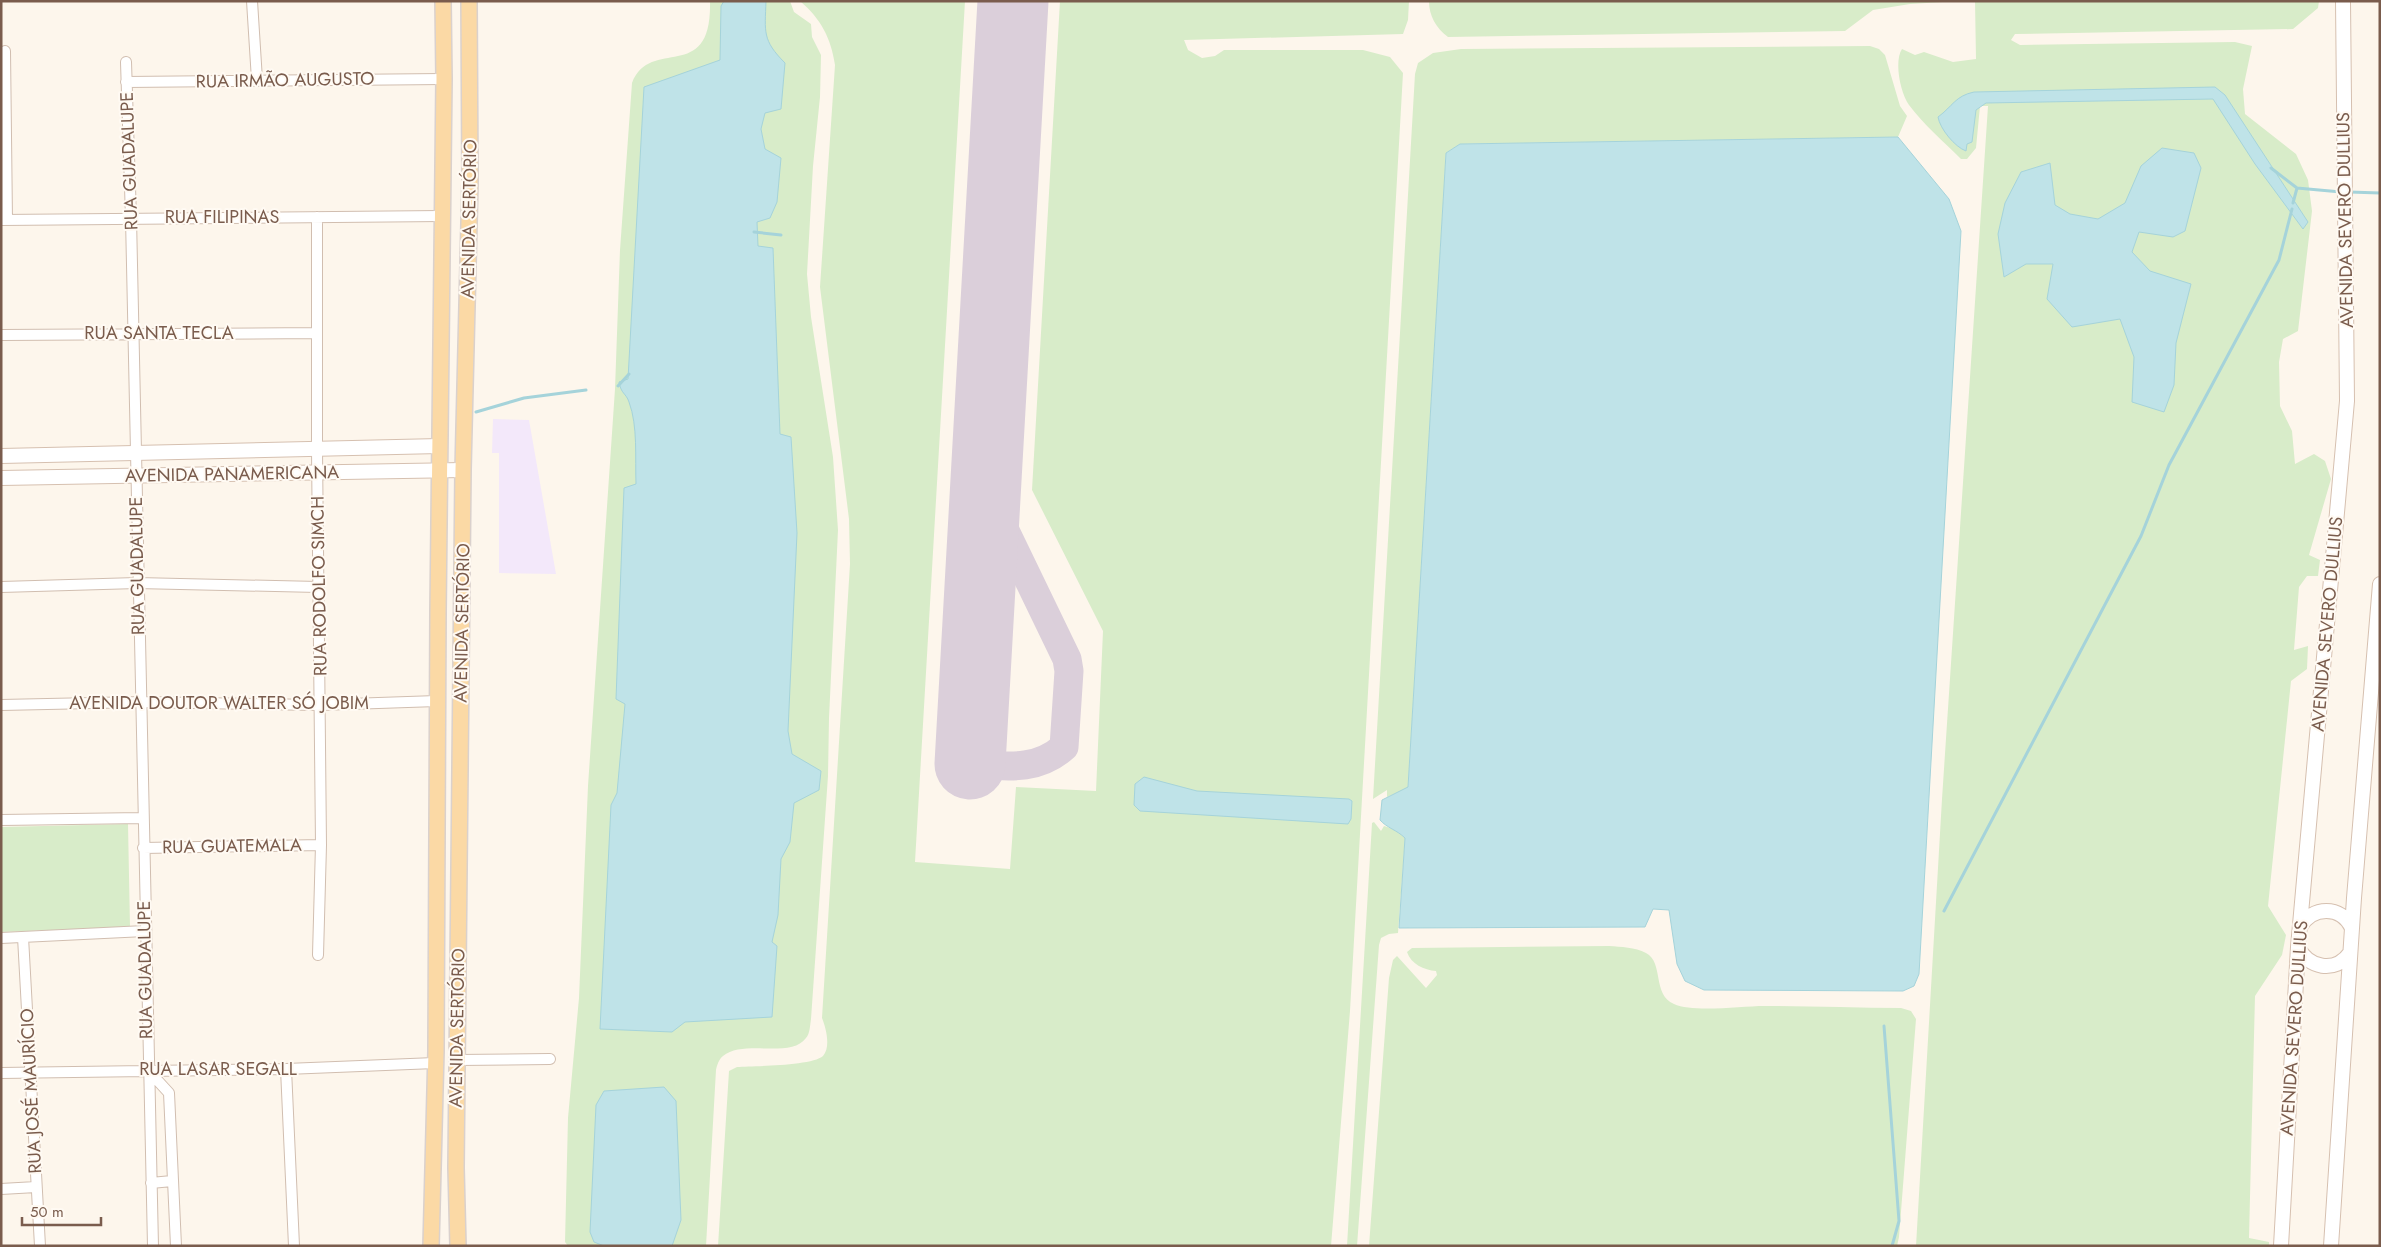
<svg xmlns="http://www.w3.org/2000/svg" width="2381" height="1247" viewBox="0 0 2381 1247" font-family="Jost,sans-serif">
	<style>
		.education { fill: #f3e8fa }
		.green { fill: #d8ecc9 }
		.water { fill: #bfe3e8; stroke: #a5d3da }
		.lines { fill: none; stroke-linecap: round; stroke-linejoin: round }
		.stream { stroke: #a5d3da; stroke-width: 3 }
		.taxiway { stroke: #dbcfda; stroke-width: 29 }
		.runway { stroke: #dbcfda; stroke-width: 71 }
		.street-casing { stroke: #d1beb0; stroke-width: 12 }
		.secondary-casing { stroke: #d6c0b0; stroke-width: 16 }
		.primary-casing { stroke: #dad1cd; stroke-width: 18 }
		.street { stroke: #fff; stroke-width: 10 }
		.secondary { stroke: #fff; stroke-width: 14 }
		.primary { stroke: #fbd9a5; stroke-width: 15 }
		.labels { text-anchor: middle; stroke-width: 4; stroke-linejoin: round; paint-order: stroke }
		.street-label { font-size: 18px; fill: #7a5c4d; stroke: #fffaf3 }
	</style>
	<rect width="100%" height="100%" fill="#fdf6ec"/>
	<!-- education -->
	<path class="education" d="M493 419 529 420 556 574 499 573V453H492Z"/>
	<!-- green -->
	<path class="green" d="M710 1H790L794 12 811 24 812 37 821 55 820 97 813 166 807 274 811 317 833 457 838 530 829 718 828 776 811 1019C810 1025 810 1034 806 1038 791 1059 744 1039 723 1056 719 1059 717 1065 716 1070L706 1246H568L565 1242 568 1118 579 998 588 786 615 389 620 250 632 83C651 35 712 86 710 1Z
		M800 1H965L915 862 1010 869 1016 787 1096 791 1103 631 1032 490 1060 1H1409L1408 20 1403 34 1184 40 1188 50 1202 58 1215 56 1224 50H1363L1390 57 1403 73 1350 1011 1331 1246H718L729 1071 737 1067C754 1066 812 1066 823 1056 831 1047 826 1028 822 1018L850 564 849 519 820 287 835 65C831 38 821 19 800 1Z
		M1429 1H1959L1910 4 1873 10 1845 31 1448 37C1436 28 1429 16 1429 1Z
		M1975 1H2319L2318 8 2293 29 2015 34 2011 40 2020 45 2235 42 2252 46 2243 89 2245 114 2296 154 2308 180 2312 211 2298 331 2283 339 2279 362 2280 406 2292 431 2295 464 2314 454 2325 461 2331 479 2309 555 2320 560 2318 576H2307L2299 587 2294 650 2308 646 2307 669 2291 681 2268 906 2286 935 2282 955 2255 996 2249 1238 2269 1242V1246H1916L1942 799 1988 106H1980L1976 148 1967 159H1961C1944 142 1923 124 1909 105 1900 92 1894 61 1902 49L1915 55 1924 52 1953 62 1976 59Z
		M1870 46 1879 49 1885 55 1900 106 1907 116 1898 137 1460 144 1446 153 1408 788 1387 797V790L1373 799 1415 74 1418 63 1433 53 1461 49Z
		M1374 822 1381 831 1384 826 1397 830 1405 838 1398 933 1389 934 1381 938 1379 945 1357 1246H1347L1372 823Z
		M128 824 130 927 1 932V827Z
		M1609 946C1621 947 1635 947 1646 953 1664 962 1652 995 1674 1004 1693 1013 1742 1006 1764 1006 1810 1006 1856 1008 1901 1008L1911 1011 1916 1019 1899 1237 1897 1246H1369L1389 978 1393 960 1397 956 1426 988 1437 975 1436 971C1424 970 1411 964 1407 952L1412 948Z"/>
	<!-- water -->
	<path class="water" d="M724 1H766C765 32 762 40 785 63L781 109 765 113 761 129 765 149 781 158 777 202 770 218 757 222 758 246 773 248 780 434 791 437 797 533 788 731 792 754 821 771 819 790 794 803 790 842 781 859 778 915 772 942 777 946 772 1017 685 1022 672 1032 600 1029 611 805 617 793 625 704 616 699 624 488 636 484C635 458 638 426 629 402 626 393 621 394 619 382L628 379 644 87 720 60 721 6Z
		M2215 87 2225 95 2308 222 2303 229 2255 164 2213 99 1986 103 1976 110 1972 142 1967 144 1966 151C1955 147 1940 129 1938 117 1953 106 1955 96 1974 92Z
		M1898 137 1949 199 1961 231 1919 974 1914 986 1903 991 1704 990 1685 981 1677 964 1669 910 1653 909 1645 927 1399 928 1405 838C1397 830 1387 828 1380 820L1382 800 1408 787 1446 153 1460 144Z
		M2162 148 2194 153 2201 168 2185 231 2173 237 2139 232 2132 252 2150 271 2191 284 2176 343 2174 385 2164 412 2132 402 2134 357 2120 319 2072 327 2047 299 2053 264H2026L2004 277 1998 234 2005 203 2021 172 2050 163 2055 205 2070 214 2098 219 2125 203 2141 166Z
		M1144 777 1197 791 1349 799 1352 801 1351 819 1348 824 1140 811 1134 805 1135 784Z
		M664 1087 676 1101 681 1220 672 1246H604L594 1242 590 1232 596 1105 604 1091Z"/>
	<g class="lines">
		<!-- stream -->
		<path class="stream" d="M2271 168 2297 188 2341 192
			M2349 192 2380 193
			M2293 203 2297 188
			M754 232 781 235
			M618 386 629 374
			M476 412 524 398 586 390
			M1944 911 2141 536 2169 465 2279 260 2292 209
			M1884 1026 1899 1221 1892 1246"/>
		<!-- taxiway -->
		<path class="taxiway" d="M970 764C1005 766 1036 772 1064 747L1069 671 1067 659 993 506 989 480 992 370"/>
		<!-- runway -->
		<path class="runway" d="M970 764 1013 1"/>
		<!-- street casing -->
		<g class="street-casing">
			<path id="street" d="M252 1 257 80
				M5 51 7 220
				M126 62 131 218 153 1246
				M126 82 444 79
				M317 217V450L321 845 318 955
				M1 220 442 216
				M1 335 317 333
				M1 587 137 583 318 587
				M1 705 140 702 320 705 437 701
				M1 820 142 818
				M143 848 321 845
				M23 937 40 1246
				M1 938 145 931
				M457 1060 550 1059
				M147 1069 169 1093 176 1246
				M286 1069 294 1246
				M1 1073 286 1069 435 1063
				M151 1183 172 1181
				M1 1189 36 1187"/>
		</g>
		<!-- secondary casing -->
		<g class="secondary-casing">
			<path id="secondary" d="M1 456 440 446
				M1 478 463 470
				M2300 927C2312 906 2341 905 2352 928
				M2298 947C2308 968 2335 974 2350 953
				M2281 1246 2298 947 2347 401 2343 1
				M2331 1246 2354 898 2380 584"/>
		</g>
		<!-- primary casing -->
		<g class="primary-casing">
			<path id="primary" d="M431 1246 436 1051 438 612 444 79 443 1
				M458 1246 456 1168 463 470 470 182 469 1"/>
		</g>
		<!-- street -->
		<use href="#street" class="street"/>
		<!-- secondary -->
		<use href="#secondary" class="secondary"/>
		<!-- primary -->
		<use href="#primary" class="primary"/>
	</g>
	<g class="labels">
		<!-- street labels -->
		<g class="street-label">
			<text transform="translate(285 80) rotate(-1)" y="6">RUA IRMÃO AUGUSTO</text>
			<text transform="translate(129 161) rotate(-92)" y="6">RUA GUADALUPE</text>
			<text x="222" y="223">RUA FILIPINAS</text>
			<text transform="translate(469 219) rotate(-89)" y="6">AVENIDA SERTÓRIO</text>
			<text transform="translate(2345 220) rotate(-91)" y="6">AVENIDA SEVERO DULLIUS</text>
			<text x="159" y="339">RUA SANTA TECLA</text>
			<text transform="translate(232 474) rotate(-1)" y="6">AVENIDA PANAMERICANA</text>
			<text transform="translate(137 566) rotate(-91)" y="6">RUA GUADALUPE</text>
			<text transform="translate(319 586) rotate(-91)" y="6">RUA RODOLFO SIMCH</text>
			<text transform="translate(462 623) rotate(-89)" y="6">AVENIDA SERTÓRIO</text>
			<text transform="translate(2327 624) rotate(-85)" y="6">AVENIDA SEVERO DULLIUS</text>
			<text x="219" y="709">AVENIDA DOUTOR WALTER SÓ JOBIM</text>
			<text transform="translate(232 846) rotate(-1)" y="6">RUA GUATEMALA</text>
			<text transform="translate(145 970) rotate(-91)" y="6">RUA GUADALUPE</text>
			<text transform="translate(457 1028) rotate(-89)" y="6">AVENIDA SERTÓRIO</text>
			<text transform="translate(2294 1028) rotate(-86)" y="6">AVENIDA SEVERO DULLIUS</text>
			<text x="218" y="1075">RUA LASAR SEGALL</text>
			<text transform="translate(31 1091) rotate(-93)" y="6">RUA JOSÉ MAURÍCIO</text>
		</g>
	</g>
	<!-- border -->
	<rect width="2381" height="1247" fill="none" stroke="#7a5c4d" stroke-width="5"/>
	<!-- scale -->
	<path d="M22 1217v8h79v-8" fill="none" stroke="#7a5c4d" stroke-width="2.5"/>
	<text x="30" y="1217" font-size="15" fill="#7a5c4d" stroke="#fffaf3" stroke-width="4" paint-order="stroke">50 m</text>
</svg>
